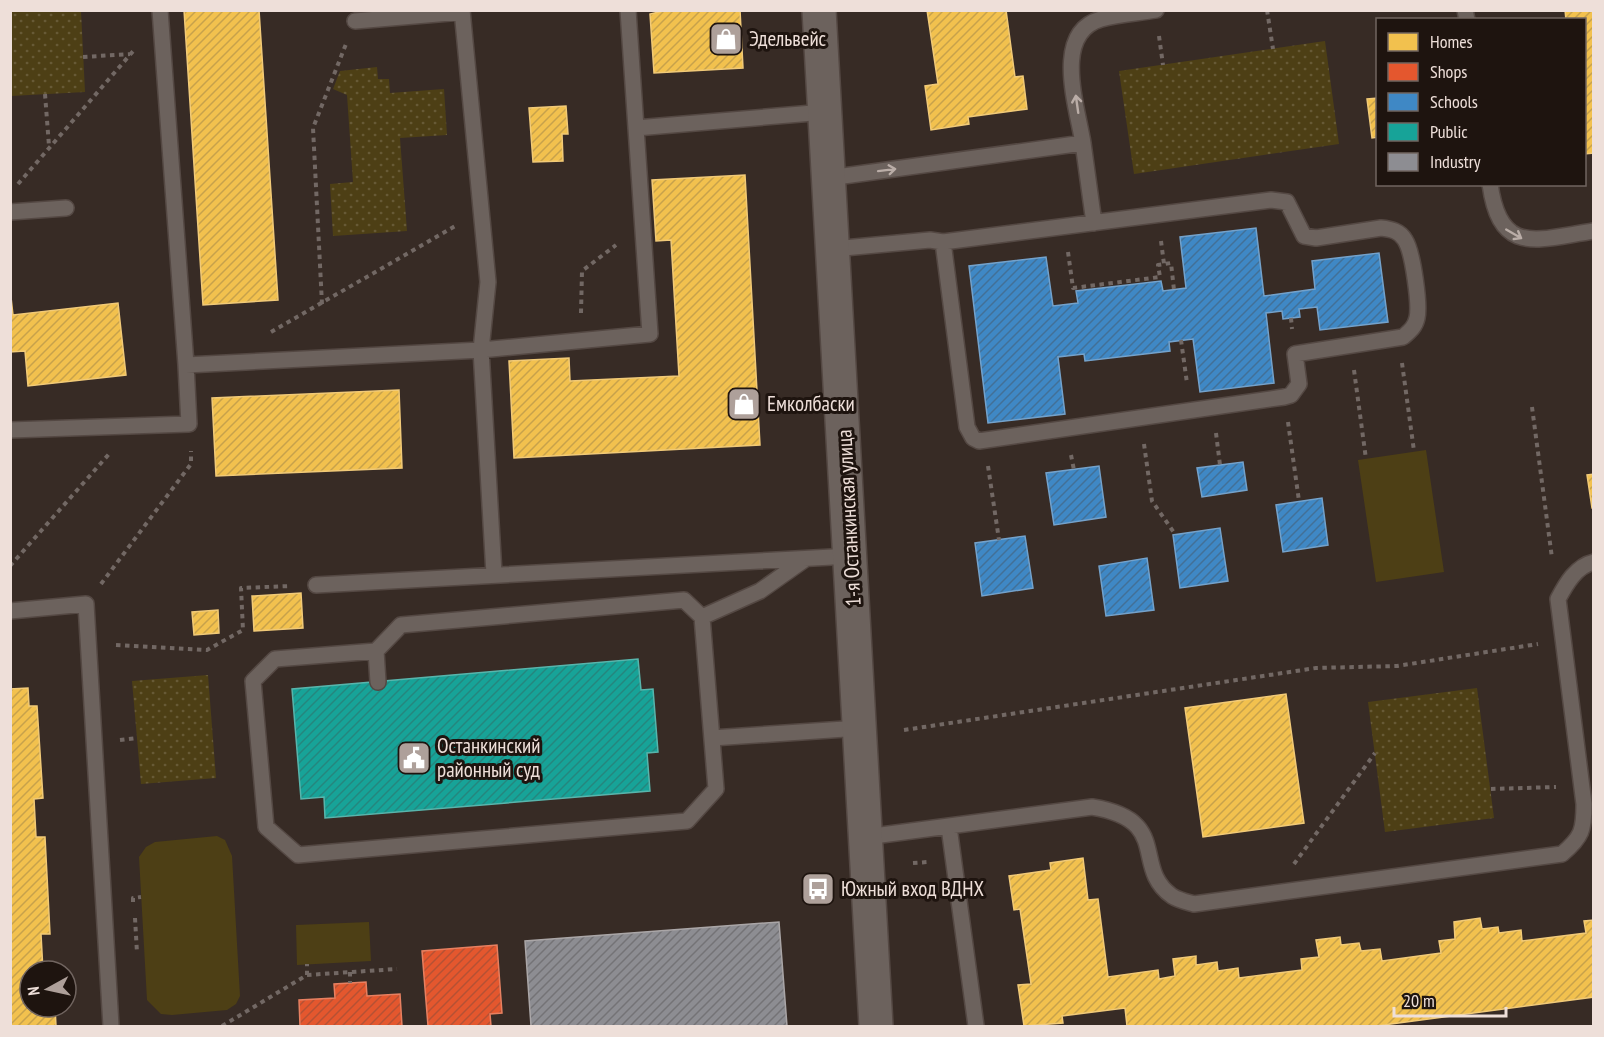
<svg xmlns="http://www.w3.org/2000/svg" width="1604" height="1037" viewBox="0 0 1604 1037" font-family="'PT Sans Narrow',sans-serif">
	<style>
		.grass { fill: #4d3f15 }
		.park { fill: url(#park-dots) }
		.homes { fill: url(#homes-hatch); stroke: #f1ca78; stroke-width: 1.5 }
		.shops { fill: url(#shops-hatch); stroke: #e78061; stroke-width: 1.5 }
		.schools { fill: url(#schools-hatch); stroke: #74a2cb; stroke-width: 1.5 }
		.public { fill: url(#public-hatch); stroke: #58b5ac; stroke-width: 1.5 }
		.industry { fill: url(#industry-hatch); stroke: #aaa6a7; stroke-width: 1.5 }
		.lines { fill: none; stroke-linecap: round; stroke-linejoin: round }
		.service-casing { stroke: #544843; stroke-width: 18 }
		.tertiary-casing { stroke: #544843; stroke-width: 36 }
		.path { stroke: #726864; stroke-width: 4; stroke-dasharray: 4.5 4.5; stroke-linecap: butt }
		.service { stroke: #6c625d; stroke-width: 15 }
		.tertiary { stroke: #6c625d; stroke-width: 33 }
		.oneway { stroke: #baada7 }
		.labels { text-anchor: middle; stroke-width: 6; stroke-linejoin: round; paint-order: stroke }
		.poi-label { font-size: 21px; fill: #eedfd9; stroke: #1e140f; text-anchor: start }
		.street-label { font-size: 21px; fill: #eedfd9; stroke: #1e140f }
	</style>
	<defs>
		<pattern id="park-dots" width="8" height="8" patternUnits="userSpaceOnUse" patternTransform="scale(1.5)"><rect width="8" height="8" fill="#4d3f15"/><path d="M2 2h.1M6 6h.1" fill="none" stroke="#675a36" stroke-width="1.8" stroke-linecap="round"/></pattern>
		<pattern id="homes-hatch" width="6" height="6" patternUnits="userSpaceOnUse" patternTransform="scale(1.5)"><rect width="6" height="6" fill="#f2c14e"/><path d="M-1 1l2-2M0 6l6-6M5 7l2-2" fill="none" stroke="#c7a24b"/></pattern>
		<pattern id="shops-hatch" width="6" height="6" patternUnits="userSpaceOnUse" patternTransform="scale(1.5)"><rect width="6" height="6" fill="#e4572e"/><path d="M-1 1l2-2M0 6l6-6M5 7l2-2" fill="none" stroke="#b55134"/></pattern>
		<pattern id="schools-hatch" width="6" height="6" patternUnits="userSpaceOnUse" patternTransform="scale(1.5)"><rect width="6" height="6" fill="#3f88c5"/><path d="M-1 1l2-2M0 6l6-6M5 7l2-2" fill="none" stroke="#427097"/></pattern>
		<pattern id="public-hatch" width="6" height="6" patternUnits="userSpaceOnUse" patternTransform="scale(1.5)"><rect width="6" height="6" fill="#17a398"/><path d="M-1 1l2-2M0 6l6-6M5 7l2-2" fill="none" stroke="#25867e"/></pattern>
		<pattern id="industry-hatch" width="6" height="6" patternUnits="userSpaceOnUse" patternTransform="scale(1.5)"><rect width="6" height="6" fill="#8d8d92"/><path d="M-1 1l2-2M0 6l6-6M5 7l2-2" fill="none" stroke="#747376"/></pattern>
	</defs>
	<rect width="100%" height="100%" fill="#372b25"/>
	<!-- grass -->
	<path class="grass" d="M1426 450 1444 572 1376 582 1358 460Z
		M217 836 225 840 232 856 240 996 236 1004 227 1010 172 1015 161 1014 147 1000 139 857 146 847 155 842Z
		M369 922 371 961 297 965 296 925Z"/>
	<!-- park -->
	<path class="park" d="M11 10 81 11 85 92 11 96Z
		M1325 41 1339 144 1134 174 1119 71Z
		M377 67 378 79H389L390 93 444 89 447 135 400 138 407 231 333 236 330 184 353 182 347 95 333 89 340 71Z
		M208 675 216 778 141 784 132 681Z
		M1477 688 1494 818 1385 832 1368 702Z"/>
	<!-- homes -->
	<path class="homes" d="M184 10H259L278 300 203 305Z
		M667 10H740L743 68 654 73 650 14Z
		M927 10H1006L1015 77 1023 76 1027 109 968 117 969 124 931 130 925 86 938 84Z
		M1565 10H1594V153L1584 154V20H1566Z
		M1378 98V137L1372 138 1367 99Z
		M566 106 568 134H562L563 161 533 162 529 108Z
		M745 175 760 445 514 458 509 361 569 358 570 381 679 376 671 240 656 241 652 180Z
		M10 288 13 315 118 303 126 375 28 386 25 351 10 352Z
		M399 390 402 468 216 476 212 398Z
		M1594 474V508H1592L1587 475Z
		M301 593 303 628 254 631 252 596Z
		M218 610 219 633 194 635 192 612Z
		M28 688 29 706H37L43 798 34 799 36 837H45L50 934H41L43 971H30V1007H55L56 1026H10V689Z
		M1286 694 1304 823 1203 837 1185 708Z
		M1083 858 1088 900 1098 899 1108 977 1158 970 1159 979 1175 976 1173 959 1196 956V965L1217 962 1218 971 1238 968 1239 978 1302 970 1301 959 1319 957 1316 940 1340 937 1341 945 1359 943 1361 951 1380 949 1382 961 1441 953 1439 941 1455 939 1454 922 1480 918 1482 929 1498 927 1499 933 1521 930 1522 941 1586 933 1584 921 1594 920V997L1376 1026H1127L1125 1008 1062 1016 1063 1023 1024 1026 1018 985 1031 984 1020 909 1014 910 1009 876 1051 870 1050 863Z"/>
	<!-- shops -->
	<path class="shops" d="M497 945 502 1013 490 1014 491 1026H428L422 951Z
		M366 982 367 996 400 994 402 1026H300L299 1000 335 998 334 984Z"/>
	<!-- schools -->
	<path class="schools" d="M1256 228 1264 296 1315 289 1312 261 1379 253 1388 322 1320 330 1317 307 1299 309 1300 317 1283 319 1282 311 1266 313 1274 383 1200 392 1193 339 1169 342 1170 351 1085 361 1084 354 1058 357 1065 414 988 423 969 266 1046 257 1053 306 1078 303 1076 291 1161 281 1163 291 1186 288 1180 237Z
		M1243 462 1247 490 1202 497 1197 468Z
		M1099 466 1106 517 1054 525 1046 473Z
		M1322 498 1328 545 1283 552 1276 505Z
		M1220 528 1228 581 1180 588 1173 535Z
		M1025 536 1033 588 982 596 975 543Z
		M1147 558 1154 610 1106 616 1099 566Z"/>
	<!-- public -->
	<path class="public" d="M638 659 641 690 653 689 658 752 647 753 650 791 325 818 324 797 301 799 292 689Z"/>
	<!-- industry -->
	<path class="industry" d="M779 922 787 1026H531L525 941Z"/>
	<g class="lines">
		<!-- service casing -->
		<g class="service-casing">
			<path id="service" d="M160 10 186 365 481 350 650 334 636 128 825 112
				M462 10 488 282 481 350 494 574
				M628 10 636 128
				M1465 10 1467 20
				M355 21 462 12
				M1083 143 1094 223
				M829 178 1083 143C1077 106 1052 33 1101 19 1118 14 1139 13 1156 10
				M1490 184C1500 257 1537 239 1594 231
				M10 212 66 208
				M833 249 930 240 943 242 1271 200 1287 202 1304 236 1316 238 1381 228C1391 229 1400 231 1405 240 1413 252 1420 305 1417 318 1415 327 1410 331 1403 337L1295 354 1299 384 1291 395 1284 397 979 441 973 438 967 427 943 242
				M10 430 189 424 186 365
				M316 585 851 556
				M684 600 702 617 716 789 687 821 298 855 266 827 253 681 275 659 376 651 401 625Z
				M10 611 86 604 111 1026
				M702 617 760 591 804 560
				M376 651 378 682
				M712 738 860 728
				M949 827 976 1026
				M866 837 1092 807C1173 820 1131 867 1172 896 1178 900 1187 902 1194 904L1562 854C1582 837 1584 830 1584 804L1558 599C1566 584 1576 566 1594 562"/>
		</g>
		<!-- tertiary casing -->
		<g class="tertiary-casing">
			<path id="tertiary" d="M819 10 876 1026"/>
		</g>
		<!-- path -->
		<path class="path" d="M1267 10 1273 49
			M1159 36 1163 65
			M83 57 130 54
			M45 94 49 146
			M18 184 135 49
			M1161 241 1164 264
			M1068 252 1073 288 1160 277 1158 265 1171 263 1174 290
			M322 304 313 128 346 44
			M581 313 582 271 616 245
			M1291 318 1292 329
			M271 332 457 225
			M1181 340 1187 383
			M1402 363 1414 451
			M1354 370 1366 459
			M1532 407 1552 558
			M1288 422 1299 501
			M1216 433 1220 465
			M1144 444 1152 501 1175 534
			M1071 455 1074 470
			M988 466 999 540
			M10 566 109 454
			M101 584 191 464V451
			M116 645 207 650 243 630 241 588 291 586
			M904 730 1316 668 1397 666 1538 644
			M120 740 137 738
			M1491 789 1556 787
			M913 863 928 862
			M1294 864 1375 753
			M133 902V898L141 897
			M135 918 137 953
			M350 972V983
			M307 975 397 969
			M222 1026 307 975V964"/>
		<!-- service -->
		<use href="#service" class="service"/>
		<!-- tertiary -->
		<use href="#tertiary" class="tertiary"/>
	</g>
	<!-- one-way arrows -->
	<defs><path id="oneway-shaft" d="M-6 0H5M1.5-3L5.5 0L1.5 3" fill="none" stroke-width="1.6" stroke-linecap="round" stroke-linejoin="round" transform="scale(1.5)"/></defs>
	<g class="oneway">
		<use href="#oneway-shaft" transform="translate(1077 104) rotate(-98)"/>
		<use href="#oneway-shaft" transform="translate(887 170) rotate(-7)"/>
		<use href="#oneway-shaft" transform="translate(1514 234) rotate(30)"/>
	</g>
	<!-- icons -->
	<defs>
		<g id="shop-square" transform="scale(1.725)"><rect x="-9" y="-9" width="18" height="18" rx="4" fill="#aea09a" stroke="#1e140f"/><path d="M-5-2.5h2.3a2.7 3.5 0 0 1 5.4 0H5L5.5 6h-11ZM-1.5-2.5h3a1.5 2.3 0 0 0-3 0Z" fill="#fff"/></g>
		<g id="civic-square" transform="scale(1.725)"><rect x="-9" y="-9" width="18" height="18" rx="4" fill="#aea09a" stroke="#1e140f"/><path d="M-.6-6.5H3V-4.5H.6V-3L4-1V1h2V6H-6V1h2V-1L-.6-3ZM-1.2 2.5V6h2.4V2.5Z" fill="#fff"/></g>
		<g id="bus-square" transform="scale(1.725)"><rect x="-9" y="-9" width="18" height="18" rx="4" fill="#aea09a" stroke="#1e140f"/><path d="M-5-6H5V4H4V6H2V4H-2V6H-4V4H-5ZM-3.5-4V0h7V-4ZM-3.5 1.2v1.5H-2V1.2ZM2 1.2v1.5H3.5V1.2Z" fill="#fff"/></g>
	</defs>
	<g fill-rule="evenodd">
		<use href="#shop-square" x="726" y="39"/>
		<use href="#shop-square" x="744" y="404"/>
		<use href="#civic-square" x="414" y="758"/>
		<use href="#bus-square" x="818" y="889"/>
	</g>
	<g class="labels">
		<!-- poi labels -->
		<g class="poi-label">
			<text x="749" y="46">Эдельвейс</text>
			<text x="767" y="411">Емколбаски</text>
			<text x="437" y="753">Останкинский<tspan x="437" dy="24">районный суд</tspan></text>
			<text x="841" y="896">Южный вход ВДНХ</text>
		</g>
		<!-- street labels -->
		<g class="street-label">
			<text transform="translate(849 518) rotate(-93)" y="7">1-я Останкинская улица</text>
		</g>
	</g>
	<!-- border -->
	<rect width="1604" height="1037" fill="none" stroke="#eedfd9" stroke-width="24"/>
	<!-- legend -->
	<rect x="1376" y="18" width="210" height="168" fill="#1e140f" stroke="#716560" stroke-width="1.5"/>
	<rect x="1388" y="33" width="30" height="18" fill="#f2c14e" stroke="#716560" stroke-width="1.5"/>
	<text x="1430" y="48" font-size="18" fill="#eedfd9">Homes</text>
	<rect x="1388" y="63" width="30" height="18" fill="#e4572e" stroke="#716560" stroke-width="1.5"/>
	<text x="1430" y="78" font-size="18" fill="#eedfd9">Shops</text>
	<rect x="1388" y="93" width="30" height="18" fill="#3f88c5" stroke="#716560" stroke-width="1.5"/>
	<text x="1430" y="108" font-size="18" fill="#eedfd9">Schools</text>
	<rect x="1388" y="123" width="30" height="18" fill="#17a398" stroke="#716560" stroke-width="1.5"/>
	<text x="1430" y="138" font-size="18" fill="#eedfd9">Public</text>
	<rect x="1388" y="153" width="30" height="18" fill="#8d8d92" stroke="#716560" stroke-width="1.5"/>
	<text x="1430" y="168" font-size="18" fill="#eedfd9">Industry</text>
	<!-- north arrow -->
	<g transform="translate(48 989) rotate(262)"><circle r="28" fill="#1e140f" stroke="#716560" stroke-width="1.5"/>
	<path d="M0-4.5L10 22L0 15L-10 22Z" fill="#aea09a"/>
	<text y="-9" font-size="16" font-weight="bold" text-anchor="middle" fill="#eedfd9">N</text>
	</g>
	<!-- scale -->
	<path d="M1394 1007v9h112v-9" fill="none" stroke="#eedfd9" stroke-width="3"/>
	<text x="1403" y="1007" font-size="18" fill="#eedfd9" stroke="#1e140f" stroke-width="4.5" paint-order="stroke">20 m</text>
</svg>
